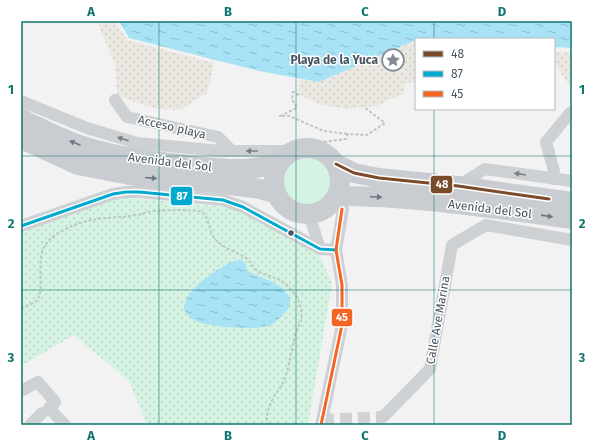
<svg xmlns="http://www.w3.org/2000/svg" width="593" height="446" viewBox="0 0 593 446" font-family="'Fira Sans',sans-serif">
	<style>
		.grass { fill: url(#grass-dots) }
		.sand { fill: url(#sand-dots) }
		.garden { fill: #d5f3e2 }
		.water { fill: url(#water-ripples) }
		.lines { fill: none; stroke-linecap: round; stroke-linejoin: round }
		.street-tunnel { stroke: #d1d2d5; stroke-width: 12; stroke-dasharray: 12 6; stroke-linecap: butt }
		.path { stroke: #bac8c4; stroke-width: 2; stroke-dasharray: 3 2; stroke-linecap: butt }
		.street { stroke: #ced1d3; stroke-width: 12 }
		.primary { stroke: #c9cdd2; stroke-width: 20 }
		.bus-1-casing { stroke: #fff; stroke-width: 6 }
		.bus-2-casing { stroke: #fff; stroke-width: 6 }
		.bus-3-casing { stroke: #fff; stroke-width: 6 }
		.bus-1 { stroke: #7a4b2a; stroke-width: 3 }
		.bus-2 { stroke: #00a9ce; stroke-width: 3 }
		.bus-3 { stroke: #f26522; stroke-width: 3 }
		.oneway { fill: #768089 }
		.oneway2 { fill: #6e7883 }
		.grid { fill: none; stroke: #0f766e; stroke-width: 1; stroke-opacity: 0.55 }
		.bus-dot { fill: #475461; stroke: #fff; stroke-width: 1.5 }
		.labels { text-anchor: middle; stroke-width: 3; stroke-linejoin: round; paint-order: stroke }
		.poi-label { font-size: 12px; font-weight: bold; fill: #475461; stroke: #fff; text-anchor: end }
		.street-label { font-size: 12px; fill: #475461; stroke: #fff }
		.line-badge { stroke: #fff; stroke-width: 1.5 }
		.badge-label { font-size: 11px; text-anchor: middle; font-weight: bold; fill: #fff }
		.neatline { fill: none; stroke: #0f766e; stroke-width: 1.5 }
		.grid-label { font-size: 13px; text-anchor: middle; font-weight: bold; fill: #0f766e }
	</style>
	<defs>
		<pattern id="grass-dots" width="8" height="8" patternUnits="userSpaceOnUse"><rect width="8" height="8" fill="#d5f3e2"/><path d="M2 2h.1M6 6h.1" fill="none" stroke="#b8d2c4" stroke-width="1.8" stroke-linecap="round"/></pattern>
		<pattern id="sand-dots" width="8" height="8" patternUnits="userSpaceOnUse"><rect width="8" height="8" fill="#ebe8e1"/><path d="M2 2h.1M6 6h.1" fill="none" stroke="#cbc9c4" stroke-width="1.8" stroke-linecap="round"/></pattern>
		<pattern id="water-ripples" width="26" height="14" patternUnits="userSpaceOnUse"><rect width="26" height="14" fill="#a7e3f5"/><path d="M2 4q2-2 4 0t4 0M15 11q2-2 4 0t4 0" fill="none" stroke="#8abbca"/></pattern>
	</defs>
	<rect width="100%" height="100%" fill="#f3f2f2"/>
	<!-- grass -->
	<path class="grass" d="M118 197 237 208 319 253 332 284 308 425H147L129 381 74 335 21 366V233Z"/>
	<!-- sand -->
	<path class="sand" d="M97 21H115L127 40 214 63 207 93 180 110 157 109 117 96 115 65Z
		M416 40V82L406 83 403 94 376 106 346 109 318 104 299 95 298 86 301 79 319 82Z
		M554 51 572 52V87L569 85 554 62Z"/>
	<!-- garden -->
	<path class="garden" d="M280 182a26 26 0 1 1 52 0a26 26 0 1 1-52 0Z"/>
	<!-- water -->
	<path class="water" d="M119 21H572V48L554 47V39H416V40L319 82 259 71 129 38Z
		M237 260H241L246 265 247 270C259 279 276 280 286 292 294 303 289 310 280 318 277 320 274 323 271 325 256 331 213 327 198 322 192 320 188 315 184 310 183 289 219 267 237 260Z"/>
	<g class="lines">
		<!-- street-tunnel -->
		<path class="street-tunnel" d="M322 420 383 417"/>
		<!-- path -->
		<path class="path" d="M299 95 293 92 292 99 297 108 280 116H289L324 131 348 134
			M321 150 322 142 346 139 348 134 367 135 385 123 364 107
			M21 308C25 306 31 305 35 302 47 294 34 259 46 244 50 238 56 234 62 231 91 215 106 220 136 215 140 215 144 213 148 212 157 210 193 209 202 212 211 220 208 233 217 241 225 249 237 252 246 258 251 262 253 268 258 271 266 276 276 277 283 282 294 290 304 305 301 319 300 325 296 330 295 336 292 348 290 360 287 372 281 394 265 399 267 425"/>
		<!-- street -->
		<path class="street" d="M115 100 127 117 218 137 232 151
			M21 101 87 128 137 143 221 151H291
			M553 179 554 171 546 142 570 113H572
			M458 186 485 169 572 181
			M309 214 320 249
			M21 226 113 194 126 192H139L223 200 243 207 320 249 336 250
			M21 391 38 382 55 402 49 408 65 425
			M383 417 430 369 452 245 486 225 572 240
			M30 425 42 413
			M321 425 342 325V285L336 250 343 210 335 200"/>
		<!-- primary -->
		<path class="primary" d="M21 118 27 122C45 130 64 140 83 146 117 157 152 161 188 165 218 168 249 173 278 163
			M21 139 78 165 140 177 215 183 260 189 276 194
			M274 181a33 33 0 1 1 66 0a33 33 0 1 1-66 0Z
			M336 164 354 173 379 178 458 186 572 202
			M337 196C416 196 494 209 572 219"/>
		<!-- bus-1 casing -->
		<g class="bus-1-casing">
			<path id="bus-1" d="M336 164 354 173 379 178 458 186 549 199"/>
		</g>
		<!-- bus-2 casing -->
		<g class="bus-2-casing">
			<path id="bus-2" d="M21 226 113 194 126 192H139L223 200 243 207 320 249 336 250"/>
		</g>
		<!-- bus-3 casing -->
		<g class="bus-3-casing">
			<path id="bus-3" d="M321 425 342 325V285L336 250 342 209"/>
		</g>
		<!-- bus-1 -->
		<use href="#bus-1" class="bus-1"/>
		<!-- bus-2 -->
		<use href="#bus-2" class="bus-2"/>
		<!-- bus-3 -->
		<use href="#bus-3" class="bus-3"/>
	</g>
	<!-- one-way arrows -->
	<defs><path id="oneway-solid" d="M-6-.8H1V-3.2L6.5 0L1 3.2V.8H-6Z"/></defs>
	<g class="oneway">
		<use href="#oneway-solid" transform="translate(123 139) rotate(-163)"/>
		<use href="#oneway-solid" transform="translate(252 151) rotate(-180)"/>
		<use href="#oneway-solid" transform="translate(520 174) rotate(-171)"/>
	</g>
	<g class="oneway2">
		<use href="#oneway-solid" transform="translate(75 143) rotate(-157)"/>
		<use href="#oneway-solid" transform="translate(151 178) rotate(5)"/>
		<use href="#oneway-solid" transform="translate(376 197) rotate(3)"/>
		<use href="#oneway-solid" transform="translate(547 216) rotate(8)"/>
	</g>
	<!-- grid -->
	<path class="grid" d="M159 21V425M296 21V425M434 21V39M434 109V425M21 156H572M21 290H572"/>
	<!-- icons -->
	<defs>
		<g id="sight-ring" transform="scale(1.15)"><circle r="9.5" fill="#fff" stroke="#838b94" stroke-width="1.5"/><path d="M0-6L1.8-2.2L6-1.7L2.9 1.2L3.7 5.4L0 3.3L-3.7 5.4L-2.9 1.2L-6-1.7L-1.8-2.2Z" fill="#838b94"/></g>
	</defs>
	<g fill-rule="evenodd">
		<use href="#sight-ring" x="393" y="60"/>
	</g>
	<!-- markers -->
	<circle class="bus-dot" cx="291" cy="233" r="3.5"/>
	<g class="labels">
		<!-- poi labels -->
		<g class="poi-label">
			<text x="378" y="64">Playa de la Yuca</text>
		</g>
		<!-- street labels -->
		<g class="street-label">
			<text transform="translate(172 127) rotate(13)" y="4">Acceso playa</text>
			<text transform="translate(170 162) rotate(7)" y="4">Avenida del Sol</text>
			<text transform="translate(490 209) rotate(7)" y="4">Avenida del Sol</text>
			<text transform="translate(438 320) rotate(-80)" y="4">Calle Ave Marina</text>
		</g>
	</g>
	<g class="line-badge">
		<rect x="430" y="175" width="23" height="19" rx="4" fill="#7a4b2a"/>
		<rect x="170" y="186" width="23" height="20" rx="4" fill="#00a9ce"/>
		<rect x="331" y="308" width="22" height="19" rx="4" fill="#f26522"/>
	</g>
	<g class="badge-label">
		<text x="442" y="188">48</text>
		<text x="182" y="200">87</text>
		<text x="342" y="321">45</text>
	</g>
	<!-- border -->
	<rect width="593" height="446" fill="none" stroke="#ffffff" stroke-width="44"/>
	<!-- legend -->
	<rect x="415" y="38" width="140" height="72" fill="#ffffff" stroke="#b5bbc0"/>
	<rect x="423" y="51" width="20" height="6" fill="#7a4b2a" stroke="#b5bbc0"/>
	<text x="451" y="58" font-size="12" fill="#475461">48</text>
	<rect x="423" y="71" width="20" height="6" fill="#00a9ce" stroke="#b5bbc0"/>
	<text x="451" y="78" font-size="12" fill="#475461">87</text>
	<rect x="423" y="91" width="20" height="6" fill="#f26522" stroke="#b5bbc0"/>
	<text x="451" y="98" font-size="12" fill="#475461">45</text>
	<rect x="22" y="22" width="549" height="402" class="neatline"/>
	<g class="grid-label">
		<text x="91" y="16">A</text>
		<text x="228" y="16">B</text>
		<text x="365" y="16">C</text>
		<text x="502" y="16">D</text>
		<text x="11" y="94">1</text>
		<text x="582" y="94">1</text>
		<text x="11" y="228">2</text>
		<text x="582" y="228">2</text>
		<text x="11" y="362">3</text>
		<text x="582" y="362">3</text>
		<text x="91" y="440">A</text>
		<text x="228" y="440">B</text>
		<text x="365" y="440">C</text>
		<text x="502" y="440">D</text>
	</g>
</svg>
